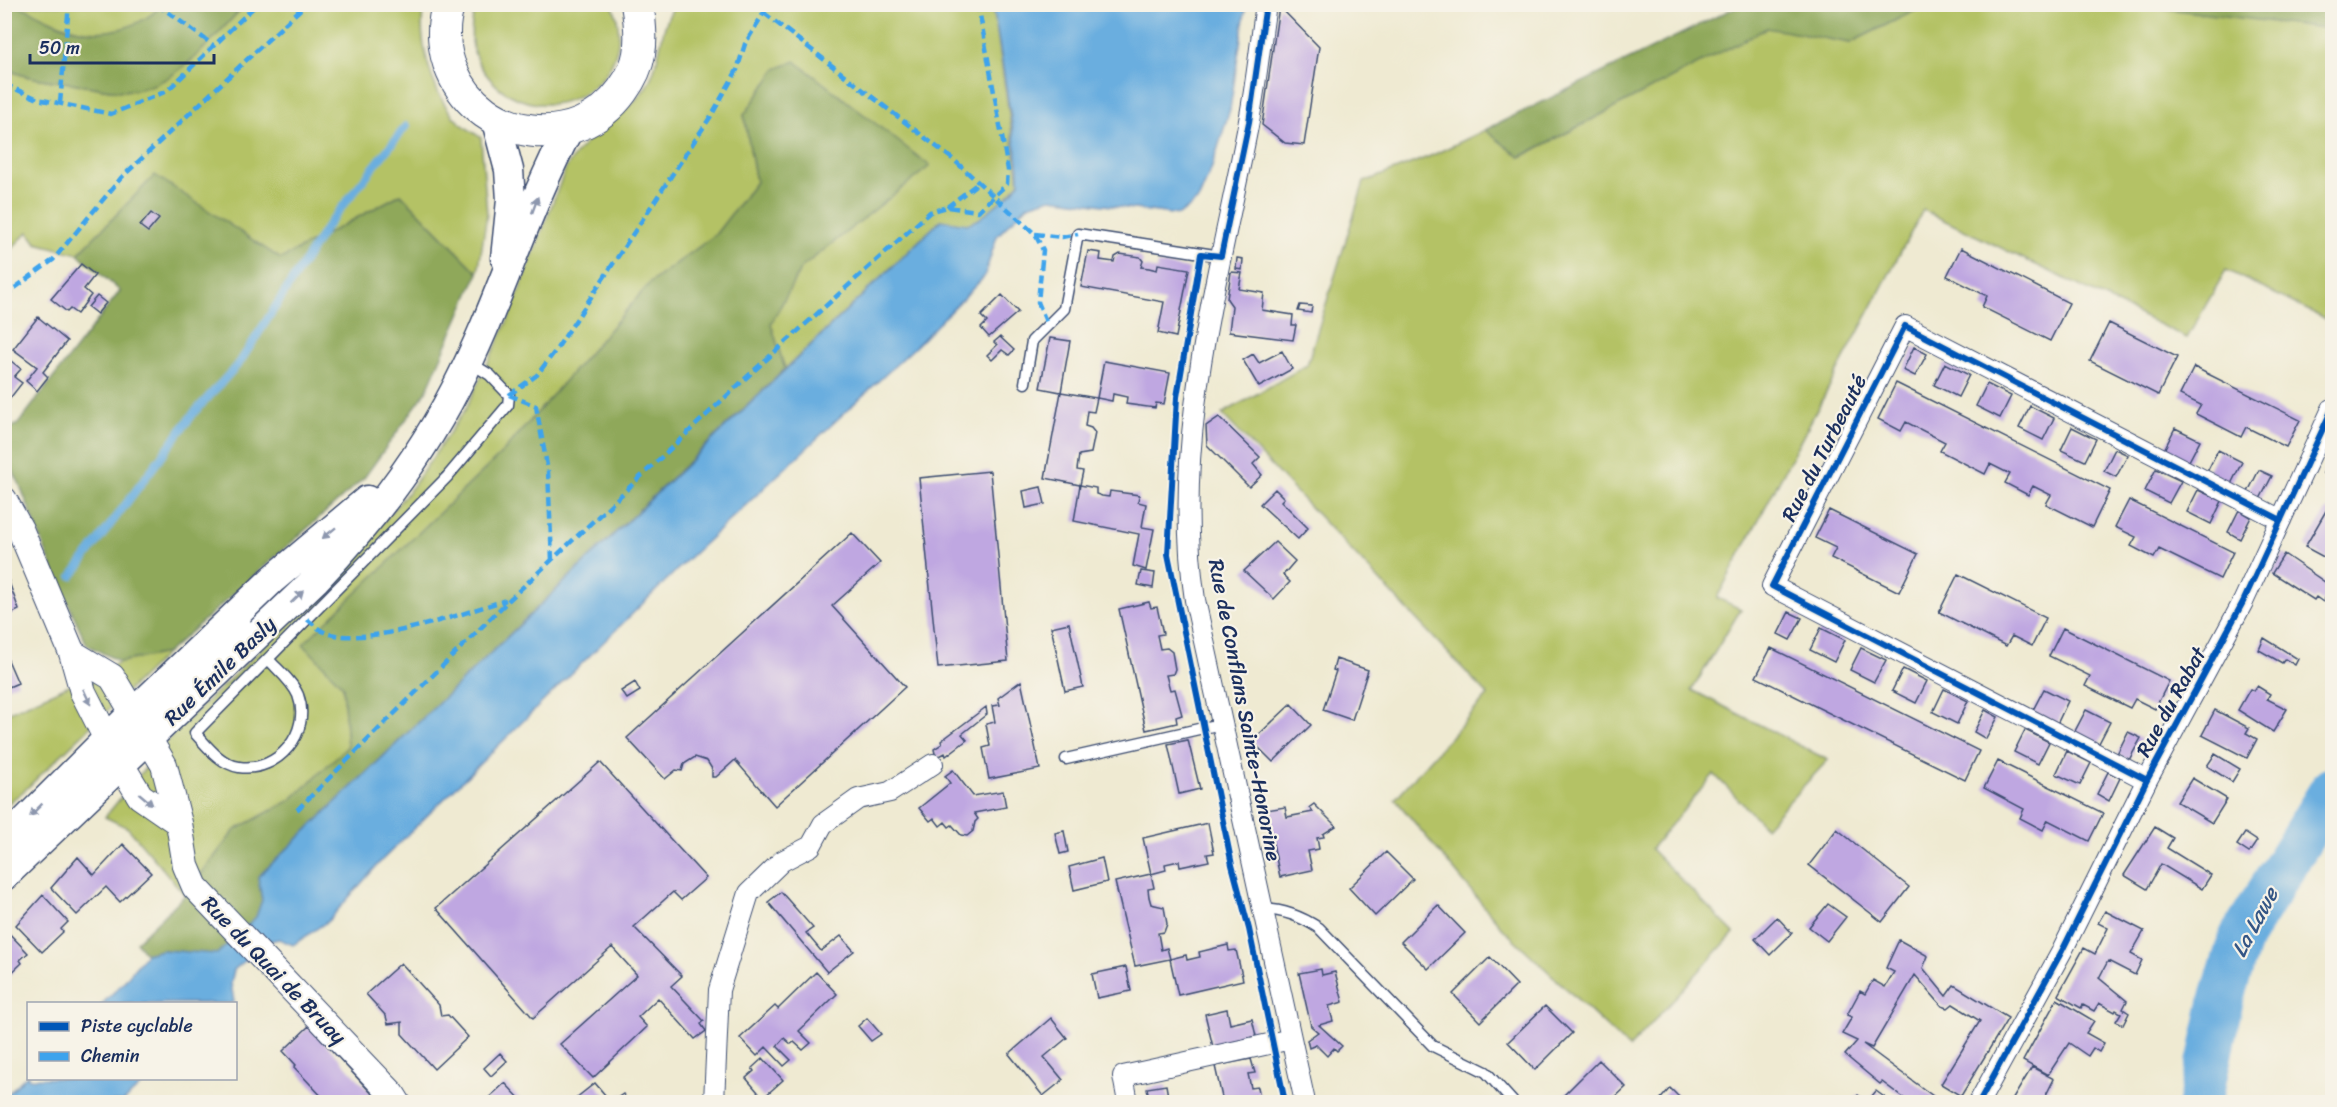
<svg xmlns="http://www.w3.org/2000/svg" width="2337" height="1107" viewBox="0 0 2337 1107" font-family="Sriracha,sans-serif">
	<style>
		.green { fill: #b4c265; stroke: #687862; stroke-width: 1.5 }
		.forest { fill: #8fa85a; stroke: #556c5c; stroke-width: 1.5 }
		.water { fill: #6aaedf; stroke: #426e9e; stroke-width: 1.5 }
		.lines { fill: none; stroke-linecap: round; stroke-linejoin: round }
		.stream { stroke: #6aaedf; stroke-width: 8 }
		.river { stroke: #6aaedf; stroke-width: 44 }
		.building { fill: #bfa7e1 }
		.service-casing { stroke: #3b4b6f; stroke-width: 13 }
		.minor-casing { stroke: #3b4b6f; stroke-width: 22 }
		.tertiary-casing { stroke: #3b4b6f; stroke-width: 28 }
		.secondary-casing { stroke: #3b4b6f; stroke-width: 31 }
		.primary-casing { stroke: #3b4b6f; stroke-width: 34 }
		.service { stroke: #fff; stroke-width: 10 }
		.minor { stroke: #fff; stroke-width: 20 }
		.tertiary { stroke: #fff; stroke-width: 26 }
		.secondary { stroke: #fff; stroke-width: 28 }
		.primary { stroke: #fff; stroke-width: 32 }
		.quiet { stroke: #3da3ed; stroke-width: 4.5; stroke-dasharray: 9 4.5; stroke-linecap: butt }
		.cycleway-casing { stroke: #f7f3e8; stroke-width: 10 }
		.cycleway { stroke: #0057b8; stroke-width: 6 }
		.oneway { fill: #8d97ae }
		.labels { text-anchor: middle; stroke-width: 4.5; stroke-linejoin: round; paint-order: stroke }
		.street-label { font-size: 21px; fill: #1b2f5e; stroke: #f7f3e8 }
		.water-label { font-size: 22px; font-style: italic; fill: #335585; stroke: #f7f3e8 }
	</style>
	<rect width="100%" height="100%" fill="#f7f3e8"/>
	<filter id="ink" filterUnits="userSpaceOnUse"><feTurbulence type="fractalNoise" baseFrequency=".0167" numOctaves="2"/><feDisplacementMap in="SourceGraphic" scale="12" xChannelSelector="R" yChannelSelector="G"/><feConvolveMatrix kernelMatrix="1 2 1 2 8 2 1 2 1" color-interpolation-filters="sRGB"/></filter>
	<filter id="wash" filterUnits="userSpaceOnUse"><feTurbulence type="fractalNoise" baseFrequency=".008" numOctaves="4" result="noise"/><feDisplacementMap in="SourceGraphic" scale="24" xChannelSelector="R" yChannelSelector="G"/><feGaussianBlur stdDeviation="1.35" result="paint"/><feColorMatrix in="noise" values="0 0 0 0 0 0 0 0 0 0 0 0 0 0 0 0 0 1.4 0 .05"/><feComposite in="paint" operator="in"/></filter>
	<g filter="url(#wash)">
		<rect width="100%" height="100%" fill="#efead2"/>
		<!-- green -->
		<path class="green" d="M612 4C647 85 533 147 481 67 469 49 469 23 477 5Z
			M2146 4 2332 29V322L2226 270 2187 338 1923 210 1717 598 1741 609 1692 690 1828 760 1765 827 1714 774 1651 849 1734 933 1629 1048 1502 928 1395 799 1488 695 1222 414 1307 365 1364 182 1433 155 1485 130 1521 157 1767 27 1850 43 1926 5Z
			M17 5H162C117 53 67 29 17 5Z
			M245 5H424C417 38 431 88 452 115 459 124 472 131 481 138L487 214 478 273 401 194 281 259 155 176 78 254 36 243 28 232 5 255V68C26 79 47 80 71 83 92 86 112 93 134 90 180 84 215 35 245 5Z
			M675 5H993L1019 182C1010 195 981 224 965 224 957 224 949 221 941 220L785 369 771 324 801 268 929 166 744 115 756 182 715 235 650 283 504 451 304 644 343 686 347 747 291 800 235 830 185 895 128 828 105 817 174 733 338 575 413 486 465 410 509 318 565 170C588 130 618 124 643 91 663 65 657 31 675 5Z
			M167 653 26 789 5 806V714L120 662Z"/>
		<!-- forest -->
		<path class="forest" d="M4 5C24 4 39 16 56 23 91 39 135 33 162 5H245C215 35 180 84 134 90 112 93 92 86 71 83 47 80 26 79 5 68Z
			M1740 5H1926L1850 43 1767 28 1520 157 1485 130Z
			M2146 5H2332V29L2159 8Z
			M795 61 930 166 801 268 771 324 785 369 258 877 262 900 256 918 217 955 162 950 146 954 136 942 185 895 235 830 291 800 347 747 343 686 303 644 504 451 650 283 715 235 756 182 744 115 776 69Z
			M155 175 281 259 401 194 478 273 426 392 364 478 167 653 120 662 87 645 54 572 19 483 5 455 4 432 18 424 120 291 78 254Z"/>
		<!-- water -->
		<path class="water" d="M993 5H1246L1230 109 1211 170 1198 200 1179 215 1051 198 1028 205 997 236 984 277 917 345 687 560 381 861 328 921 293 945 279 939 266 942 234 970 231 983 234 1002 231 1003 102 1004 123 983 146 954 162 950 217 954 256 917 262 900 258 877 941 220 967 224 979 219 1013 191 1019 182V169Z
			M28 1074V1078L148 1079 123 1102H5V1097Z"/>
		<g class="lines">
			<!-- stream -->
			<path class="stream" d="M72 576 193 414 240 362 327 226 406 126"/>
			<!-- river -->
			<path class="river" d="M2200 1102 2223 994 2241 937 2332 789"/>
		</g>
		<g id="blocks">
			<!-- building -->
			<path class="building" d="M1279 6 1319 47 1304 145 1285 143 1262 125Z
				M151 213 159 219 148 232 140 226Z
				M1961 248 2069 303 2050 341 1982 307 1987 296 1947 276Z
				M1088 251 1101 253 1100 260 1114 262 1115 257 1120 254 1140 257 1143 261 1141 267 1149 268 1157 270 1158 264 1189 269 1176 337 1158 333 1164 302 1081 287Z
				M1237 258 1243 259 1242 270 1236 269Z
				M81 264 95 275 84 289 91 295 77 314 70 309 67 312 51 299Z
				M1231 272 1242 273 1239 289 1264 293 1262 310 1293 315 1292 325H1296L1293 340 1229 332 1232 306 1227 299Z
				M1002 295 1018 312 989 337 981 328 987 322 981 316Z
				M97 296 106 303 97 314 88 307Z
				M1300 305 1312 306 1311 313 1298 311Z
				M38 317 67 341 43 372 48 377 37 391 26 381 37 367 13 349Z
				M2109 323 2177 357 2158 395 2090 361Z
				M1000 337 1014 350 1009 355 1002 350 992 360 987 355 997 345 994 342Z
				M1050 338 1070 341 1061 392 1040 388Z
				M1914 347 1927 354 1915 376 1903 370Z
				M1282 351 1292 369 1259 387 1243 360 1253 354 1259 363Z
				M6 357 21 369 14 377 22 383 4 406Z
				M1104 361 1170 373 1164 404 1156 403 1155 408 1126 404 1127 397 1113 394 1112 401 1097 398Z
				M1945 363 1969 375 1958 397 1934 385Z
				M2194 367 2300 420 2286 447 2246 427 2241 437 2196 414 2201 405 2180 395Z
				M1896 383 2110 490 2092 527 2046 504 2051 495 2033 486 2028 495 2005 483 2010 474 1990 464 1985 474 1940 451 1945 442 1906 422 1901 431 1878 419Z
				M1987 384 2011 396 2000 418 1976 406Z
				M1061 392 1097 398 1094 412 1087 411 1085 426 1091 428 1095 433 1091 453 1079 455 1077 470 1083 471 1080 485 1045 478Z
				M2030 406 2054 418 2043 440 2019 428Z
				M1219 417 1260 457 1253 464 1262 475 1249 487 1207 445 1206 426Z
				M2072 427 2096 439 2085 461 2061 450Z
				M2175 428 2200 440 2188 463 2164 450Z
				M2115 449 2128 455 2116 477 2104 471Z
				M2218 450 2242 462 2231 484 2207 472Z
				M2332 457V478L2323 473Z
				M2156 469 2181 481 2169 503 2145 491Z
				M2259 470 2272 476 2260 499 2248 492Z
				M990 471 1008 661 938 668 919 478Z
				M1080 485 1096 488V494L1102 496 1109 497 1110 491 1139 495 1138 502 1146 504 1142 527 1154 529 1146 570 1133 566 1139 534 1074 521Z
				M1041 487 1045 504 1026 508 1023 491Z
				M1275 489 1284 498 1281 501 1308 528 1298 539 1260 504Z
				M2198 490 2222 501 2211 524 2187 512Z
				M2129 500 2233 552 2220 579 2159 549 2154 558 2131 546 2136 537 2115 527Z
				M2327 509 2332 512 2331 561 2305 547Z
				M1829 510 1918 554 1899 592 1831 558 1836 548 1815 538Z
				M2239 510 2251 517 2240 539 2228 532Z
				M852 533 880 563 832 606 905 687 775 806 735 760 716 777H712V769L707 761 695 757 684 764 682 771 676 770 665 779 627 738Z
				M1275 542 1295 561 1283 575 1290 582 1274 599 1244 571Z
				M2284 554 2332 587 2323 602 2316 597 2314 600 2272 573Z
				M5 571 19 610 5 617Z
				M1141 571 1155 573 1153 588 1138 585Z
				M1958 574 2046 618 2032 646 2012 636 2006 646 1939 612Z
				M1149 602 1151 608 1157 607 1163 634 1157 635 1160 649 1167 648 1172 652 1175 669 1173 674 1166 675 1170 690 1175 689 1182 715 1176 717 1177 723 1146 730 1119 609Z
				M1789 612 1802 618 1790 640 1778 634Z
				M1069 623 1083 687 1065 691 1051 627Z
				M1821 628 1845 640 1834 662 1810 650Z
				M2063 628 2169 681 2155 709 2135 699 2130 708 2085 686 2090 676 2049 656Z
				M2264 638 2298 659 2295 665 2285 659 2282 663 2259 650Z
				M1771 648 1979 751 1965 780 1756 677Z
				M1861 648 1886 660 1874 682 1850 670Z
				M1336 659 1368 670 1352 720 1323 710 1336 671 1333 670Z
				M8 660 18 683 4 689V662Z
				M1903 669 1927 681 1916 703 1892 691Z
				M1021 681 1040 769 989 779 983 748 990 746 986 724 995 722 992 706 1000 705 998 698Z
				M635 682 640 691 627 699 621 691Z
				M2257 686 2270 694 2267 699 2287 709 2273 732 2238 710 2250 689 2254 691Z
				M1944 689 1968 701 1957 724 1933 712Z
				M2044 689 2068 701 2057 724 2032 712Z
				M1291 704 1311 725 1273 762 1252 741Z
				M986 707 987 714 962 734 967 740 946 756 945 753 936 758 934 749 942 744 941 741Z
				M1985 710 1998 717 1986 739 1974 732Z
				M2086 710 2110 722 2098 745 2074 733Z
				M2215 710 2249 728 2246 733 2257 739 2247 758 2202 735Z
				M2025 730 2049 742 2038 764 2014 752Z
				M2128 732 2141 738 2129 760 2117 754Z
				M1188 740 1200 789 1179 794 1168 744Z
				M2067 751 2091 763 2080 785 2056 774Z
				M2215 754 2240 769 2232 782 2207 766Z
				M1998 761 2103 813 2089 841 2048 820 2043 830 2020 818 2024 809 1984 788Z
				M600 762 706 878 681 900 673 892 634 927 682 976 671 986 704 1021 701 1024 706 1031 695 1039 658 998 638 1017 647 1027 593 1078 560 1044 637 975 612 947 533 1018 436 908Z
				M953 770 973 796 1003 791 1006 807 974 813 978 819 975 822 973 831 967 836 961 835 952 825 949 827 945 822 940 826 934 818 930 821 919 808 950 783 945 776Z
				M2108 772 2120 778 2109 801 2097 794Z
				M2192 778 2227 799 2212 823 2177 802Z
				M1314 804 1336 826 1323 834 1324 837 1317 838 1319 849 1308 851 1312 870 1280 877 1266 810 1285 807 1287 817 1313 812 1310 807Z
				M1208 823 1214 853 1207 854 1209 861 1180 867 1179 861 1165 864 1166 870 1151 874 1143 838Z
				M2155 827 2173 838 2167 848 2211 875 2202 889 2161 864 2147 889 2124 875Z
				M1837 829 1909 887 1882 922 1809 865Z
				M1064 831 1068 852 1060 854 1055 833Z
				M2245 833 2257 841 2249 853 2237 845Z
				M123 844 151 873 120 902 106 887 77 915 51 888 78 857 94 875Z
				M1386 852 1413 879 1375 916 1349 888Z
				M1102 858 1107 882 1074 890 1069 867Z
				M1151 874 1154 888 1148 889 1149 897 1151 904 1164 907 1167 924 1164 932 1158 933 1161 950 1167 948 1170 959 1135 966 1115 882Z
				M781 892 813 928 806 933 821 951 841 936 854 951 827 972 768 902Z
				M43 895 68 922 61 929 63 932 42 952 16 925Z
				M1828 904 1846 917 1827 941 1809 927Z
				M1438 905 1465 933 1428 969 1401 942Z
				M2105 911 2144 931 2131 954 2142 960 2135 975 2108 961 2099 978 2127 1001 2123 1009 2129 1013 2123 1025 2116 1021 2121 1013 2116 1010 2115 1012 2099 1003 2094 1011 2083 1005 2081 1008 2058 995 2084 948 2095 954 2108 928 2098 923Z
				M1777 917 1792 933 1770 955 1755 939Z
				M4 928 28 953 20 960 22 963 4 980Z
				M1899 940 1928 956 1923 968 1946 996 1954 985 2008 1018 1961 1096 1941 1084 1980 1021 1953 1004 1948 1008 1942 1006 1915 975 1872 1048 1863 1044 1941 1102H1909L1882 1082 1880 1084 1845 1055 1857 1041 1842 1034 1852 1017 1847 1015 1860 991 1865 994 1873 980 1885 987 1894 972 1886 968Z
				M1228 945 1229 951 1236 950 1243 980 1178 995 1170 959 1186 955 1187 960 1200 957 1199 952Z
				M1490 957 1517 985 1480 1022 1453 994Z
				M401 963 439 1005 441 1016 448 1015 468 1037 434 1069 402 1034V1022L388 1024 386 1016 366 994Z
				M1126 967 1131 991 1097 998 1092 974Z
				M1321 969 1322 975 1335 972 1343 1002 1329 1006 1333 1021 1319 1025 1342 1046 1337 1051 1334 1048 1327 1056 1316 1045 1309 1048 1307 1040 1318 1032 1311 1026 1299 973Z
				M816 972 837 994 799 1031 811 1043 803 1050 794 1042 791 1044 784 1038 777 1046 791 1060 784 1066 766 1047 757 1056 740 1038 775 1006 778 1009Z
				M2057 999 2094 1021 2086 1033 2104 1043 2099 1052 2093 1048 2088 1056 2069 1043 2048 1075 2023 1061Z
				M1545 1006 1572 1033 1535 1070 1508 1042Z
				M1227 1009 1230 1024 1252 1019 1256 1036 1213 1047 1205 1014Z
				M867 1018 881 1034 871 1041 858 1026Z
				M1051 1018 1067 1038 1044 1057 1063 1080 1043 1096 1009 1054Z
				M309 1026 375 1097 369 1102H327L294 1067 296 1065 283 1051Z
				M500 1053 507 1061 491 1076 484 1068Z
				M763 1058 783 1080 763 1098 746 1078 754 1071 752 1068Z
				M1251 1059 1255 1073 1248 1074 1251 1088 1258 1087 1261 1102H1223L1215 1066Z
				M1599 1060 1626 1087 1610 1102H1569L1563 1096Z
				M2032 1067 2054 1079 2043 1101 2046 1102H2011Z
				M505 1083 523 1102H484Z
				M595 1083 611 1102 623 1094 629 1102H571Z
				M1166 1085 1169 1102H1150L1147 1088Z
				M1670 1088 1677 1095 1685 1102H1658Z
				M1876 1091 1891 1102H1852L1858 1095 1867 1102Z"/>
		</g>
	</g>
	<g filter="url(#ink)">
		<use href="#blocks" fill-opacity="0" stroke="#3b4b6f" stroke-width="1.5"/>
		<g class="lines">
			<!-- service casing -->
			<g class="service-casing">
				<path id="service" d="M1025 383 1032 341 1064 309 1078 234 1221 256
					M268 659C278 670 292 681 298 695 312 732 278 773 239 767 220 764 207 746 195 733L447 477 508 405 509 395 490 375 469 362
					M1066 759 1221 724
					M1262 909C1284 910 1300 916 1319 928L1433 1046 1486 1072 1513 1102"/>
			</g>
			<!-- minor casing -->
			<g class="minor-casing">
				<path id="minor" d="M1266 4C1260 45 1256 86 1248 126 1218 281 1171 441 1195 600L1305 1102
					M2147 780 1772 586 1905 326 2281 520
					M714 1102 719 990 749 893 782 861 811 846 823 824 858 799 890 792 933 764
					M1128 1102 1123 1076 1291 1039
					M1979 1102 2062 951 2147 780 2243 602 2332 409"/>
			</g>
			<!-- tertiary casing -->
			<g class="tertiary-casing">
				<path id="tertiary" d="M4 500 20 529 72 653 83 692 114 753 140 796 179 823
					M72 653 112 677 164 765 179 823 186 866 195 887 392 1094 397 1102
					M129 739 217 652 238 625"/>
			</g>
			<!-- secondary casing -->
			<g class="secondary-casing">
				<path id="secondary" d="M496 121 509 170 511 200 505 258
					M4 842 133 713 273 579 367 500
					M4 876 316 579C370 523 420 458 456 388 499 304 525 212 569 129"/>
			</g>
			<!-- primary casing -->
			<g class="primary-casing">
				<path id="primary" d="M449 4C441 25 443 51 452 71 482 141 577 153 622 91 630 80 637 67 639 54 642 37 640 21 637 4"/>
			</g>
			<!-- service -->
			<use href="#service" class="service"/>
			<!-- minor -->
			<use href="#minor" class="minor"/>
			<!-- tertiary -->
			<use href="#tertiary" class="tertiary"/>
			<!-- secondary -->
			<use href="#secondary" class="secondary"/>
			<!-- primary -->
			<use href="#primary" class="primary"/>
			<!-- quiet -->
			<path class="quiet" d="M157 4 213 45
				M764 13 955 161 1035 234 1043 250 1038 302 1047 324
				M4 84 38 99 111 114 167 91 257 4
				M60 103 69 4
				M947 207 978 183
				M1035 234 1062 237 1078 234
				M4 296 53 260 121 178 306 4
				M509 395 537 375 556 350 711 116 737 70 745 44 769 4
				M509 395 536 406 548 471 552 560
				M307 619C314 625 321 632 330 634 377 645 460 614 506 600
				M297 810 509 600 748 376 930 212 947 207 978 211 1007 184 1008 170 978 4"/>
			<!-- cycleway casing -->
			<g class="cycleway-casing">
				<path id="cycleway" d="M1266 4 1249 122 1221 256 1201 254 1177 397 1168 554 1232 865 1249 929 1285 1102
					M2147 780 1772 586 1905 326 2281 520
					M1979 1102 2062 951 2147 780 2243 602 2332 409"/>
			</g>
			<!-- cycleway -->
			<use href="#cycleway" class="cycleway"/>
		</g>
		<!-- one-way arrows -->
		<defs><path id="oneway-solid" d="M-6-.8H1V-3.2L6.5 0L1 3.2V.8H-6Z" transform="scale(1.5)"/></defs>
		<g class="oneway">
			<use href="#oneway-solid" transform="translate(535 205) rotate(-70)"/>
			<use href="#oneway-solid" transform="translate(329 533) rotate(141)"/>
			<use href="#oneway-solid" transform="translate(297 597) rotate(-44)"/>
			<use href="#oneway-solid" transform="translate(87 697) rotate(65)"/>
			<use href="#oneway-solid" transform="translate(146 799) rotate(40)"/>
			<use href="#oneway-solid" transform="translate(36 810) rotate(135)"/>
		</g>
	</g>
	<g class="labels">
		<!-- street labels -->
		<g class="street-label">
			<text transform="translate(1824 448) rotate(-63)" y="7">Rue du Turbeauté</text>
			<text transform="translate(220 671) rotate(-44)" y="7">Rue Émile Basly</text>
			<text transform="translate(2171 702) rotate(-61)" y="7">Rue du Rabat</text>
			<text transform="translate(1245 710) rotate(79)" y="7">Rue de Conflans Sainte-Honorine</text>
			<text transform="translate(274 970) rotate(46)" y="7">Rue du Quai de Bruay</text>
		</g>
		<!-- water labels -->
		<g class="water-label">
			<text transform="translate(2254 922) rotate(-62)" y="8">La Lawe</text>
		</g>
	</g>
	<!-- margin -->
	<rect width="2337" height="1107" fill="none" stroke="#f7f3e8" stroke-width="24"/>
	<!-- legend -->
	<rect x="27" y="1002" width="210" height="78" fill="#f7f3e8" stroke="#9fa5b1" stroke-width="1.5"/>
	<rect x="39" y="1022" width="30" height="9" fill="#0057b8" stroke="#9fa5b1" stroke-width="1.5"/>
	<text x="81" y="1032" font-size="18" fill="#1b2f5e">Piste cyclable</text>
	<rect x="39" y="1052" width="30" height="9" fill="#3da3ed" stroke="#9fa5b1" stroke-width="1.5"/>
	<text x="81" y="1062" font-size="18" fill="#1b2f5e">Chemin</text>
	<!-- scale -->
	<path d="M30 54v9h184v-9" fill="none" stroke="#1b2f5e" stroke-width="3"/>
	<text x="39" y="54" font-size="18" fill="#1b2f5e" stroke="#f7f3e8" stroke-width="4.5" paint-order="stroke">50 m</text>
</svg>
